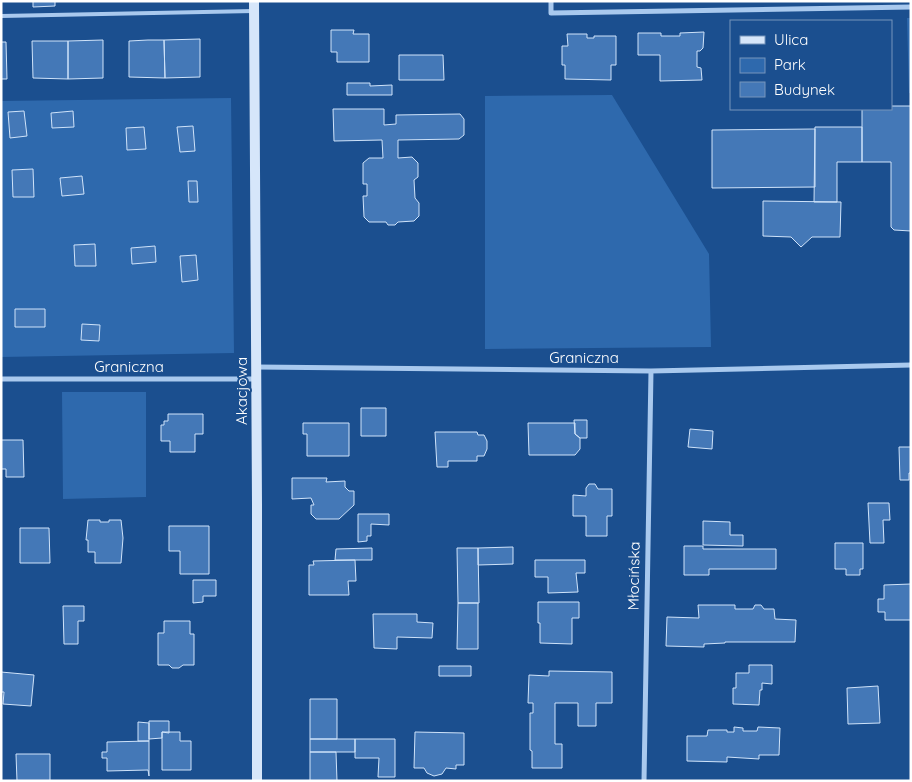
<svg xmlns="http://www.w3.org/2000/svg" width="912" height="782" viewBox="0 0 912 782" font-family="Quicksand,sans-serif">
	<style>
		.green { fill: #2e69ad }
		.building { fill: #4478b7; stroke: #cfe3fa }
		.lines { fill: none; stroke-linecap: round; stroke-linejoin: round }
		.lane { stroke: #a9c9ee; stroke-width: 4 }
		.street { stroke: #a9c9ee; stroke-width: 5 }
		.secondary { stroke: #d6e6fa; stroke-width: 10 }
		.labels { text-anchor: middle; stroke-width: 4; stroke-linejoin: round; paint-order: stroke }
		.street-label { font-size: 15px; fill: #fff; stroke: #1b4f8f }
	</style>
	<rect width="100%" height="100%" fill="#1b4f8f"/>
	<!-- green -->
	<path class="green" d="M907 18H911V93H909Z
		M612 95 709 254 711 347 485 349V96Z
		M231 98 234 353 1 357V101Z
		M62 392H146V497L63 499Z"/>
	<!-- building -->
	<path class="building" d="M33 1H55V6L33 7Z
		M331 30H354L353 34H369V62H337V52H331Z
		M704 32 703 48 700 51H697V67L701 68 702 80 660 81V55H638V33H661V36H680V33Z
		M567 34H587V38H594V36H616V65H611V80L565 79V65H562V46H568Z
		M200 39V77L165 78 164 40Z
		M103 40V78L68 79V41Z
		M148 40H164L165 78 129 77V41Z
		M32 41H68V79L33 78Z
		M1 42H6L7 79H1Z
		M399 55H443L444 80H399Z
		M347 83H370V86L392 85V95H347Z
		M891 106H911V231L894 230 891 227V162H862V109H891Z
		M333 109H384V125L396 124V115L460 114 464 119V135L459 139 398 140V158L412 157 418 163V177L414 180 415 198 419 203V216L414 221 398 222 395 225H388L386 222H369L364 217 363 196H367V184H363V163L369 158H383L382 140 334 141Z
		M24 111 27 136 10 138 8 112Z
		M73 111 74 127 52 128 51 113Z
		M193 126 195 151 180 152 177 127Z
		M144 127 146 149 127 150 126 128Z
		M815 127H862V162H837V202H814Z
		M815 129V187L712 188V130Z
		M33 169 34 197H13L12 170Z
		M82 176 84 194 62 196 60 178Z
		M188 181H197L198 202H189Z
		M763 201 841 202 840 237H812L801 247 791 237 763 236Z
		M95 244 96 266H75L74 245Z
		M155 246 156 262 132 264 131 248Z
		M196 255 198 280 182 282 180 256Z
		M15 309H45V327H15Z
		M82 324 100 325 99 341 81 340Z
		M361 408H386V436H361Z
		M168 414H203V434H195V452H170V441H161V425H164V421H168Z
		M574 420H587V438H580L575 434Z
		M303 423H349V456H307V434H303Z
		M528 423H575V434L580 438V449L575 455H529Z
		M690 429 713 431 712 449 688 447Z
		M435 432H477L478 435H484L487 441V449L484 456H477V461H448V467H437Z
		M1 440H23L24 477H6V469H1Z
		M899 447H911V473H909V480H900Z
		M292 478H327L326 482 345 481V487L349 491H354V505L339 519H316L311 514V505H314L311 498 292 499Z
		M589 484H595L598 489H612V516H607V536H586V516H573V495L586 496V488Z
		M868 503H889L890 520H883L884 543H870Z
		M358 514H389V525L371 524V536H367V541L358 542Z
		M88 520H100V522H109V520H121L123 538 121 563H95V552H88V540H86Z
		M703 521 730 522V535H743V546L703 545Z
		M169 526H209V574H180V551H169Z
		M20 528H49L50 563H20Z
		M835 543H863V569H860V575H846V569H835Z
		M684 546H703V549H776V569H709V575H684Z
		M513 547V564L478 565V548Z
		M372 548V560H335L336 549Z
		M457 548H478L479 603H458Z
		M355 560 356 581H348L349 595H309V565H314L313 561Z
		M535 560H585V573H576L578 592 548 593V577H535Z
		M193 580H216V596H203V602L193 603Z
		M911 584V620H885V612H878V599H884V585Z
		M538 602H579V618H572V644L540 643V623H538Z
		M458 603H478V649H457Z
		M698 605H735V609H753L755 605H761L764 609H774L775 619 796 620 795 642H725V643L704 644V647L666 646 667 617 699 618Z
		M63 606H84V621H78V644H64Z
		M373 614H417V622L433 623 432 638 397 637V649L374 648Z
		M164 621H190V634H194V665H183L179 668H172L169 665H158V633H164Z
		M749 665H772V684L762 683V690H760L759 705 733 704V688H736V673H749Z
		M439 666H471V676H439Z
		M549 671 612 672V703H596V726H578V703H555V744H562V768H532V751L530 750V713H533V703H528L529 675 549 676Z
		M1 672 34 675 31 706 3 704 4 692H1Z
		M878 686 880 723 848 724 847 688Z
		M310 699H337V739H310Z
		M149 721H169V733L162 732V738L149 739Z
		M138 722 149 723V741H138Z
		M734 727 743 728V731H757L758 727 780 728 779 755H759V759L727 757V762L687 761V736H707L708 730H727V732H734Z
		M162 732H180V741H191V770H162Z
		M415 732 464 733V765H456V769L446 768 442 774 434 776 427 773 424 768H414Z
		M310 739H355V752H310Z
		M355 739H395V777H378L379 758H355Z
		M149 741V776L148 770 107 771V758H102V752H107V742Z
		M310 752H336L337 781H310Z
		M16 754H50V781H17Z"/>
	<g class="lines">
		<!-- lane -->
		<path class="lane" d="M1 16 254 11"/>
		<!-- street -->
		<path class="street" d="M551 1V13L911 7
			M257 367 651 371 911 365
			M1 379H256
			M644 781 651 371"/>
		<!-- secondary -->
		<path class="secondary" d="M254 1 257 504V781"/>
	</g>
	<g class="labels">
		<!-- street labels -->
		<g class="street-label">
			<text x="584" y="363">Graniczna</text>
			<text x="129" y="372">Graniczna</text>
			<text transform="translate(242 391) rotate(-90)" y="5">Akacjowa</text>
			<text transform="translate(634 576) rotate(-89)" y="5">Młocińska</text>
		</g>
	</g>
	<!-- border -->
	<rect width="912" height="782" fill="none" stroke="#ffffff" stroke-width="5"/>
	<!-- legend -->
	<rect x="730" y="20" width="162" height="90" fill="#1b4f8f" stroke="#7695bc"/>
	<rect x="740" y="36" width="25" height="8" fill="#d6e6fa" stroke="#7695bc"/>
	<text x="774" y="45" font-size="15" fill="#ffffff">Ulica</text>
	<rect x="740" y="58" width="25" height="15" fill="#2e69ad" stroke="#7695bc"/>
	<text x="774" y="70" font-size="15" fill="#ffffff">Park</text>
	<rect x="740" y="82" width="25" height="15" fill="#4478b7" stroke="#7695bc"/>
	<text x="774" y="95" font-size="15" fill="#ffffff">Budynek</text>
</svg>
